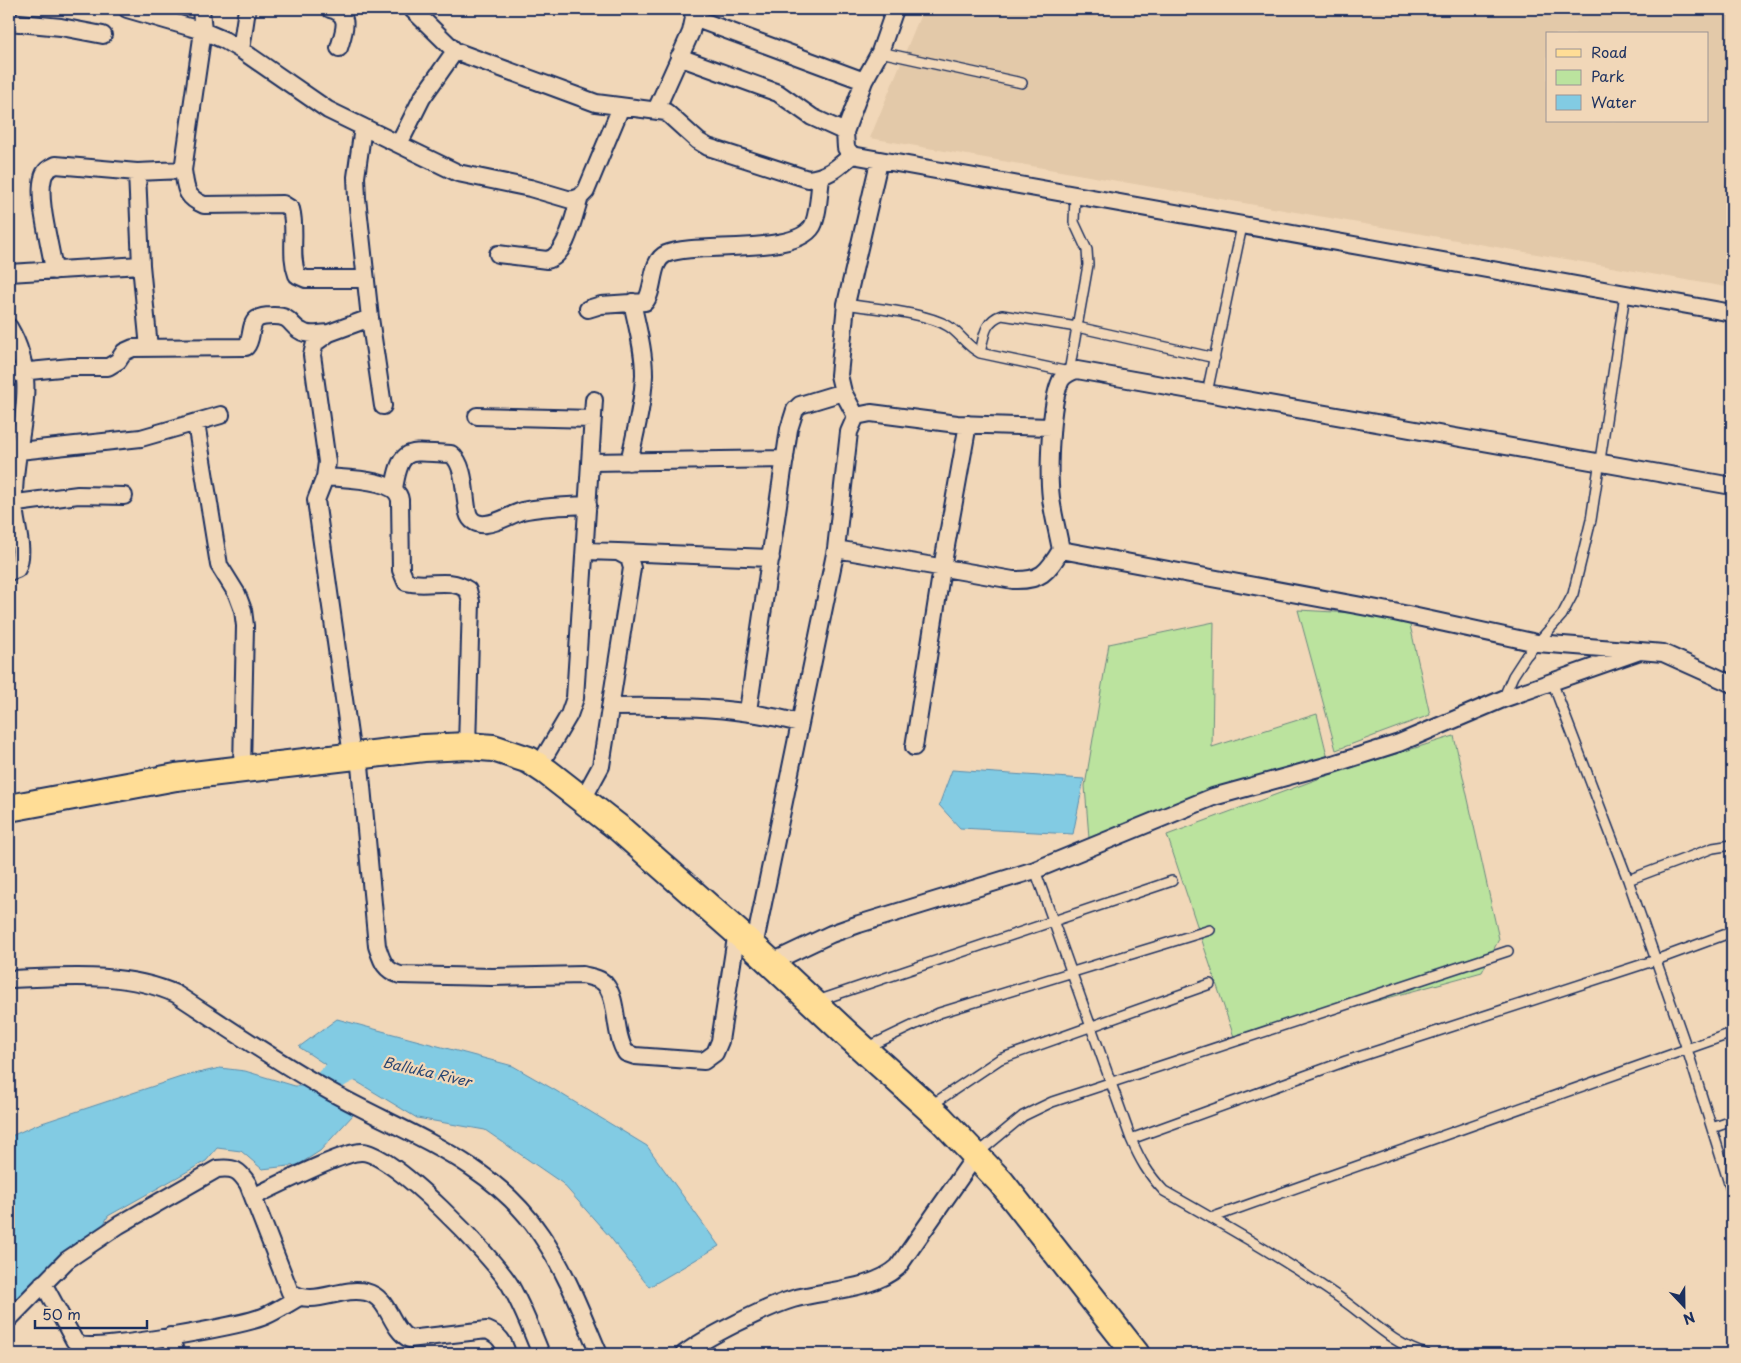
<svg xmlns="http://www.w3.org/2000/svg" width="1741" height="1363" viewBox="0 0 1741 1363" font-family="'Playpen Sans',sans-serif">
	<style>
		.built { fill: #e3c9a9; fill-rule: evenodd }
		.green { fill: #bbe39e; stroke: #6b897e }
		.water { fill: #82cbe3; stroke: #598dae }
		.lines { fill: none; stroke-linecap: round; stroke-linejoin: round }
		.river { stroke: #82cbe3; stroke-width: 28 }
		.lane-casing { stroke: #1b2f5e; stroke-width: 12 }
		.street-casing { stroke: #1b2f5e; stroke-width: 20 }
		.primary-casing { stroke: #1b2f5e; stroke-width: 30 }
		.lane { stroke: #f1d7b8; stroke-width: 9 }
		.street { stroke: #f1d7b8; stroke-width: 16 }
		.primary { stroke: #ffdd96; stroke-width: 26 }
		.labels { text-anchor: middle; stroke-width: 4.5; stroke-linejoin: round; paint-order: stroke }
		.water-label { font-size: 14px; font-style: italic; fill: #2a4672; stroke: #f1d7b8 }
	</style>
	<rect width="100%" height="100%" fill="#f1d7b8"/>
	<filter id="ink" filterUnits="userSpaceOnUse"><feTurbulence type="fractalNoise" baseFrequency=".02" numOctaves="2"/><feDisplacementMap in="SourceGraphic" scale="10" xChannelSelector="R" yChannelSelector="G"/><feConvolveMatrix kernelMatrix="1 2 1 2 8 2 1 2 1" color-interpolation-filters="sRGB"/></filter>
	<g filter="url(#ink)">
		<!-- built -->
		<path class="built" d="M923 9H1732V288L870 138ZM1547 34H1707V121H1547Z"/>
		<!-- green -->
		<path class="green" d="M1298 610 1408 616 1430 715 1336 750Z
			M1214 622 1212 747 1317 714 1328 759 1129 832 1089 838 1085 786 1109 644Z
			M1454 736 1499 939 1482 972 1235 1040 1167 835 1334 773Z"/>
		<!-- water -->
		<path class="water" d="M952 770 1084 779 1073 834 960 828 939 805Z
			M337 1019 513 1066 553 1089 647 1146 719 1246 649 1287 610 1237 562 1183 485 1130 417 1118 359 1083 332 1069 299 1047Z
			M220 1068 245 1071 295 1086H311L353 1115 320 1151 298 1165 262 1169 241 1151 217 1148 206 1161 108 1216 98 1236 9 1312V1137L36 1125 181 1077Z"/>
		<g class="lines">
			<!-- river -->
			<path class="river" d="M306 1111C317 1104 321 1089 330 1080 343 1068 359 1064 375 1061"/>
			<!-- lane casing -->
			<g class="lane-casing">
				<path id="lane" d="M880 52 1022 83
					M846 304C875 309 924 312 948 326 960 333 965 345 980 353L1069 372 1088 265 1087 250 1074 222 1075 196
					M980 353C984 337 984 321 1002 315L1077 327 1215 358
					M1207 393 1242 226
					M1553 684 1628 880 1687 1049 1732 1193
					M1503 699 1513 676 1526 656 1562 615 1573 594 1591 520 1625 294
					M1035 870 1131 1139C1140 1160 1148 1174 1164 1191 1224 1225 1284 1259 1340 1298 1369 1318 1392 1344 1426 1354
					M1628 880 1713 848 1732 845
					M817 1001 1172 881
					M866 1048 939 1013 1210 930
					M930 1106 1000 1059 1210 984
					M1712 1128 1732 1121
					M1131 1139 1346 1061 1656 960 1732 932
					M977 1154 1023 1116 1052 1102 1508 951
					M1211 1218 1732 1033"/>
			</g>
			<!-- street casing -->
			<g class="street-casing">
				<path id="street" d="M127 9 203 31 224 40 241 50 328 110 458 173 530 188 571 200 580 197 586 191 621 107
					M201 9 203 31 183 170C186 189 185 197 204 205L283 204 291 209C297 231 289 254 297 275L306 279H366
					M330 9C352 14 344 31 339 48
					M412 9 455 51 596 103 666 112 698 141 708 147 808 179C828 177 837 168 852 155
					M895 9 880 52 864 81 845 132 846 148 852 155 1732 313
					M694 18 864 81
					M9 22 61 27 103 35
					M241 50 247 9
					M679 57 778 93 812 117 845 132
					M656 110 691 32 694 18 692 9
					M363 127 356 177 357 198 370 318 383 406
					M399 144 422 98 455 51
					M137 172 141 265 149 348
					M498 254 547 260C567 256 574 214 580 197
					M54 271C51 247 37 200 43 178 44 171 49 168 56 165L137 172 183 170
					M9 273 141 265
					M588 309 601 305 645 302C655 290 650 261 666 254 696 241 802 257 814 223 819 209 819 192 821 178
					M9 327C44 386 12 441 14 502 14 525 26 548 17 569L9 572
					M9 373 71 367H108L118 361 124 352 133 348 246 347C253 339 249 325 257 319 262 316 267 316 272 316 294 315 289 328 305 333 312 336 321 333 329 333
					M477 416 593 419
					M856 416 843 392 839 375 846 304 879 162
					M196 423 219 565 237 594 243 610 245 626 242 768
					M19 451 141 438 221 415
					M591 462 785 459
					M629 462C635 434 643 404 644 375 644 350 637 326 632 302
					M325 477C344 479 397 478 400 500L401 570 406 582C430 588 447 576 468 590L471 602 467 746
					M394 489C401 443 411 453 451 454 466 465 464 497 468 513 470 521 477 525 486 524 498 523 510 515 522 511 544 506 567 506 588 505
					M9 504 78 495 124 496
					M836 549 1013 580C1041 581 1047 573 1061 550
					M618 552 771 558
					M1640 651 1537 643 1394 612 1061 550C1058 533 1053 515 1051 498 1048 472 1050 402 1061 380 1065 374 1070 372 1077 370L1732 486
					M610 707C677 706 734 706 800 723
					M748 711 789 429 795 410 800 405 843 392
					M914 747 942 568 968 424
					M359 755 377 946C382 961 384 970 400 975L492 977 583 975C590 977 600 978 605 984 619 1000 613 1033 626 1053L635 1056 704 1061 715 1053 720 1041 737 931
					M352 756 316 500 325 477 327 462 312 355 315 343 329 333 370 318
					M539 766 569 715 575 698 594 400
					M583 799 601 766 632 568 629 558 618 552 585 551
					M754 947 836 549 849 432 856 416 871 413 957 424 1051 427
					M770 963 831 934 859 924 1035 870 1213 797 1333 764 1399 743 1503 699 1640 651 1663 653 1732 684
					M9 979C64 977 125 971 176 994 225 1026 273 1059 324 1088 400 1132 490 1158 541 1235 566 1271 582 1314 599 1354
					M253 1197C274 1187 344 1151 362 1152 393 1153 493 1257 510 1285 522 1306 532 1331 541 1354
					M43 1283 74 1340C74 1341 79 1344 80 1345 100 1351 242 1326 265 1316 276 1311 287 1304 298 1298
					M9 1319 67 1260 119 1225 217 1169C234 1167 239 1170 248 1184L290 1292C314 1308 340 1286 366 1292 390 1298 389 1327 409 1339L487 1330C499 1335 504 1342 507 1354
					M170 1336 176 1354
					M684 1354C706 1337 766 1307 793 1299 825 1290 873 1290 898 1267L976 1155"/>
			</g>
			<!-- primary casing -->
			<g class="primary-casing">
				<path id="primary" d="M9 808 176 777 424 748 467 746 493 748 529 760 547 772 620 829 754 947 848 1035 941 1119 1001 1182 1136 1354"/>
			</g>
			<!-- lane -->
			<use href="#lane" class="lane"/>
			<!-- street -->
			<use href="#street" class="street"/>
			<!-- primary -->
			<use href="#primary" class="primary"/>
		</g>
	</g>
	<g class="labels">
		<!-- water labels -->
		<g class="water-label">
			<text transform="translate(427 1072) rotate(13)" y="5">Balluka River</text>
		</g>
	</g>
	<!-- margin -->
	<rect width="1741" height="1363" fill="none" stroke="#f1d7b8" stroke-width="30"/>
	<rect x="15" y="15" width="1711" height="1333" fill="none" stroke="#1b2f5e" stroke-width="2" filter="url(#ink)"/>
	<!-- legend -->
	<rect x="1546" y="32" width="162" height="90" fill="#f1d7b8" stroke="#9b9494"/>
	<rect x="1556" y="49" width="25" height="8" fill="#ffdd96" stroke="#9b9494"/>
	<text x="1591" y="58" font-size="15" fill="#1b2f5e">Road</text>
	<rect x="1556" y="70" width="25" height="15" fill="#bbe39e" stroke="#9b9494"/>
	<text x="1591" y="82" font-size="15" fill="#1b2f5e">Park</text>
	<rect x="1556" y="95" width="25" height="15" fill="#82cbe3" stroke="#9b9494"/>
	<text x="1591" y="108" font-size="15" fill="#1b2f5e">Water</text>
	<!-- north arrow -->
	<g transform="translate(1684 1306) rotate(158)" stroke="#f1d7b8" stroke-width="4" paint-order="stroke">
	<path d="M0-4L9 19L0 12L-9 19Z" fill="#1b2f5e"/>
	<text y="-8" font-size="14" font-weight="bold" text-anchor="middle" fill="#1b2f5e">N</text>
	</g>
	<!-- scale -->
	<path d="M35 1320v8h112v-8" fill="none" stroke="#1b2f5e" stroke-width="2.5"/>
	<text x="42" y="1320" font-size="15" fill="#1b2f5e" stroke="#f1d7b8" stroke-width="4" paint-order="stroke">50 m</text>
</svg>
